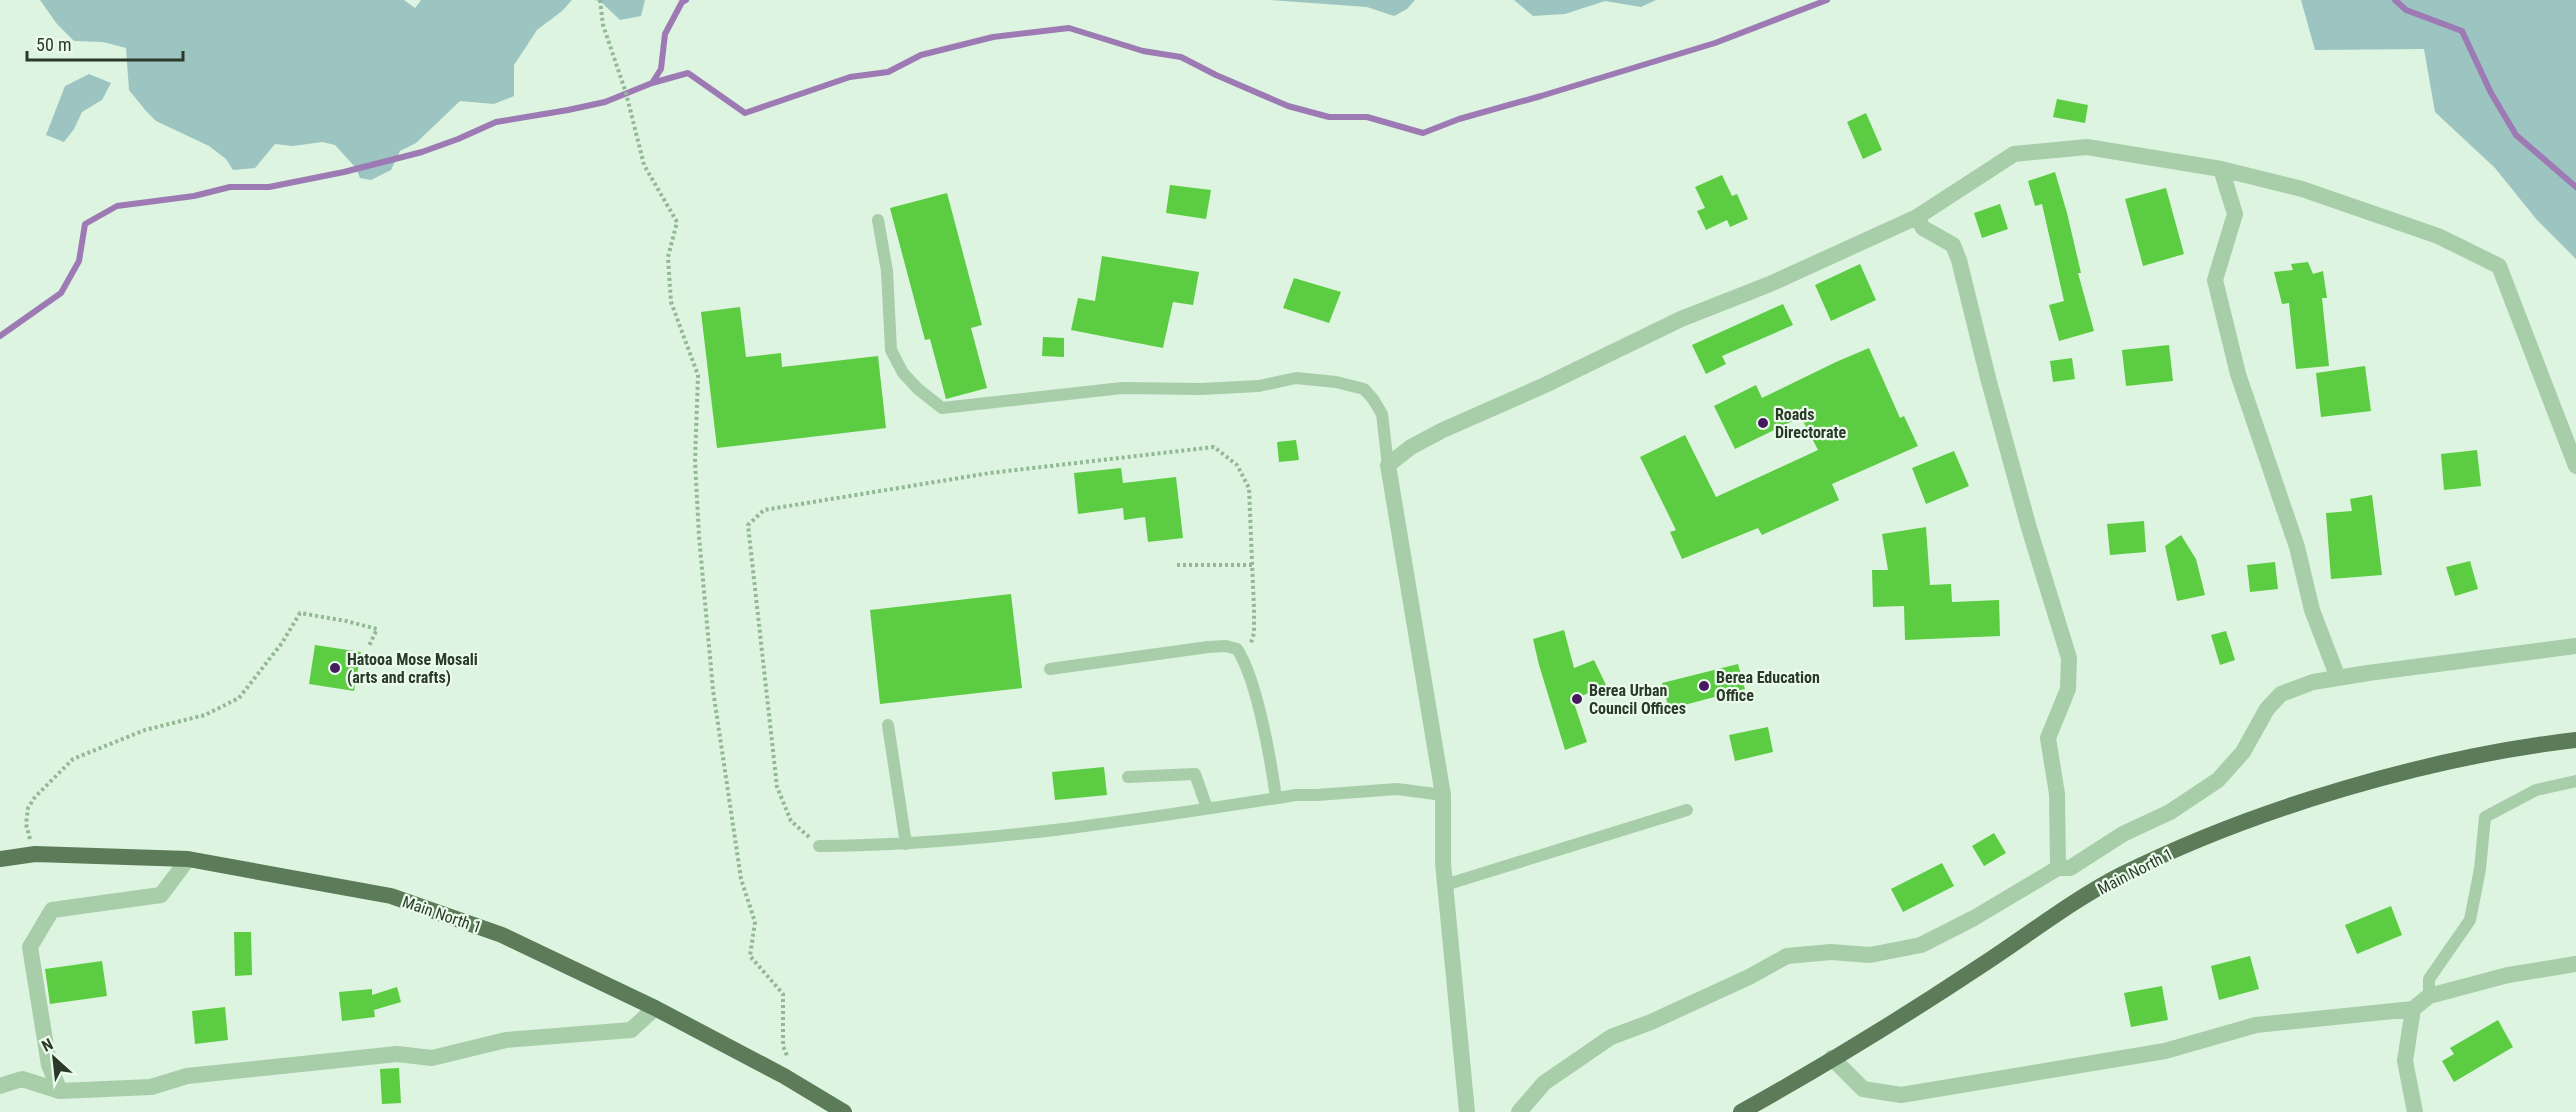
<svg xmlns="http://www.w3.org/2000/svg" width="2576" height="1112" viewBox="0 0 2576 1112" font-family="'Roboto Condensed',sans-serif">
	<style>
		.green { fill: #9cc4c1 }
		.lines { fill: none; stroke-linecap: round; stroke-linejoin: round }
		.stream { stroke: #9d7ab3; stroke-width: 6 }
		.building { fill: #5ccc43 }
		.path { stroke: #92b993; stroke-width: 4; stroke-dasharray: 3 3; stroke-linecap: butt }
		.service { stroke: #a8cda9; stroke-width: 12 }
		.minor { stroke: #a8cda9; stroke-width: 16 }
		.primary { stroke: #5c7c59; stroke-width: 16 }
		.poi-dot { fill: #461b5e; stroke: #eafbec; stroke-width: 2 }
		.labels { text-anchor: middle; stroke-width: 4.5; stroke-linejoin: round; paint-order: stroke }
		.poi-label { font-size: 16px; font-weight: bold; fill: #2b3929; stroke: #eafbec; text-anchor: start }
		.street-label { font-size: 16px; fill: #2b3929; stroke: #eafbec }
	</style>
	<rect width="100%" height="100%" fill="#ddf4e0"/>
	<!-- green -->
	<path class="green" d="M40 0H404L415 8 421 0H572L562 11 537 30 514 65V96L494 104 460 101 416 143 400 151 391 170 371 180 360 178 356 168 335 145 322 142 293 146 275 144 255 168 233 170 226 159 209 146 156 121 146 111 129 90 126 48 103 42 74 41 57 24Z
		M594 0H645L641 16 620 20 600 1Z
		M1270 0H1415L1407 9 1394 16 1367 7Z
		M1514 0H1656L1641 7 1605 1 1565 14 1533 16Z
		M2301 0H2576V259L2537 220 2495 168 2435 112 2424 49 2315 50Z
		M89 74 111 83 102 100 82 112 74 129 64 142 46 135 65 86Z"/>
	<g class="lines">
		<!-- stream -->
		<path class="stream" d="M2395 0 2406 10 2462 31 2491 93 2516 135 2576 187
			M652 83 661 69 665 34 682 2 686 0
			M0 336 61 293 79 261 85 224 117 206 194 196 230 187H269L344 172 422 152 458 139 496 122 568 110 605 102 652 83 688 73 745 113 850 77 888 72 921 55 993 37 1069 28 1143 51 1181 57 1216 75 1288 106 1329 117H1367L1423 133 1459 119 1541 96 1715 43 1827 0"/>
	</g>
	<!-- building -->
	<path class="building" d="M2057 99 2088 105 2085 123 2053 117Z
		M1866 113 1882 150 1863 159 1847 122Z
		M2055 172 2067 213 2081 273H2078L2094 331 2059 341 2049 305 2064 301 2042 204 2035 206 2028 181Z
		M1722 175 1732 196 1737 194 1748 219 1730 227 1727 220 1706 230 1697 211 1705 208 1695 187Z
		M1170 185 1211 190 1206 219 1166 213Z
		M2166 188 2184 254 2143 266 2125 199Z
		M947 193 982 325 971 328 987 388 946 399 930 339 925 340 890 208Z
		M2000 204 2008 229 1982 238 1974 213Z
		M1102 256 1199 272 1193 305 1173 302 1163 348 1071 330 1078 298 1095 301Z
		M2308 262 2313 274 2323 271 2327 298H2322L2329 366 2296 369 2289 303 2282 304 2274 272 2293 270 2291 264Z
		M1860 264 1876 300 1831 321 1815 285Z
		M1294 278 1341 292 1329 323 1283 308Z
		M1783 304 1793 325 1722 356 1726 364 1706 374 1692 345Z
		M740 307 746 357 781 353 782 367 878 356 886 428 717 448 701 312Z
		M1043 337 1064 338V357L1042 356Z
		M2169 345 2173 381 2126 386 2122 350Z
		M1869 348 1900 418 1904 416 1918 446 1832 484 1839 500 1762 535 1758 528 1682 559 1670 532 1676 530 1640 457 1685 435 1716 497 1818 450 1801 417 1735 449 1714 406 1756 385 1762 398 1836 362Z
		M2072 358 2075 379 2053 382 2050 361Z
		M2365 366 2371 411 2321 417 2316 373Z
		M1296 440 1299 460 1279 462 1277 442Z
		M2477 450 2481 486 2444 490 2441 454Z
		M1954 451 1969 486 1926 504 1912 468Z
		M1121 468 1123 483 1176 477 1183 538 1148 542 1145 517 1124 520 1123 508 1078 514 1074 473Z
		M2372 495 2382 575 2331 579 2326 513 2352 511 2350 499Z
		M2144 521 2146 552 2110 555 2107 524Z
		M1926 527 1930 585 1951 584 1952 602 1999 600 2000 636 1905 640 1904 606 1873 607 1872 570H1888L1882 534Z
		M2181 535 2196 559 2205 595 2177 601 2165 546Z
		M2470 561 2478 589 2455 596 2446 567Z
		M2275 562 2278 589 2250 592 2247 565Z
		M1011 594 1022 688 880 704 870 610Z
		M1564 630 1574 668 1594 660 1606 685 1573 700 1587 742 1565 750 1539 665 1533 639Z
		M2226 631 2235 660 2220 665 2211 635Z
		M315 645 361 652 354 691 309 684Z
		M1738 664 1745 689 1669 709 1662 683Z
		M1768 727 1773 752 1735 761 1729 735Z
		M1104 767 1107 795 1055 800 1052 772Z
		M1994 833 2006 853 1984 866 1972 846Z
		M1942 863 1954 886 1903 912 1891 889Z
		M2391 906 2402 935 2357 954 2345 925Z
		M234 932H251L252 975 235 976Z
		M2250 956 2259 989 2219 1000 2211 966Z
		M102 961 107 996 50 1004 45 969Z
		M2162 986 2168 1020 2131 1027 2124 993Z
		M397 987 401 1002 374 1010 375 1017 342 1021 339 992 372 989V995Z
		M225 1007 228 1040 195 1044 192 1011Z
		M2498 1020 2513 1047 2454 1082 2442 1061 2454 1054 2450 1048Z
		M399 1068 401 1103 382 1104 380 1069Z"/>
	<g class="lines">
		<!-- path -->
		<path class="path" d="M600 0 603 25 626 93 644 165 677 222 668 257 671 302 698 375 695 461 699 536 713 690 741 879 755 922 750 956 783 994V1046L788 1058
			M1177 565H1252
			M809 837 791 821 777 787 748 525 764 510 990 473 1214 447 1237 465 1249 488 1254 609V633L1251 643
			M30 839 26 824 28 808 35 797 73 759 145 730 205 715 239 698 282 643 300 613 346 621 377 629 369 646"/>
		<!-- service -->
		<path class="service" d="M878 220 887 271 891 350 903 373 918 389 942 408 1122 388 1201 389 1259 386 1296 378 1336 382 1364 389 1373 399 1382 414 1388 465
			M1050 669 1208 647 1226 646 1237 649C1257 679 1271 761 1276 798
			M888 725 906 844
			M1128 777 1195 774 1207 808
			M819 846C979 845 1137 820 1296 795H1317L1397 789 1443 795
			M1445 885 1687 810
			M2429 996V979L2470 920 2480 869 2485 817 2536 790 2576 781"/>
		<!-- minor -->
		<path class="minor" d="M1917 217 2014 154 2087 147 2221 169
			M2338 678 2312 610 2297 547 2238 374 2215 280 2235 214 2221 169 2302 189 2438 236 2499 266 2576 466
			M2413 1009 2405 1061 2415 1112
			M1832 1058 1863 1089 1901 1095 2165 1051 2256 1025 2413 1009 2429 996 2508 975 2576 964
			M0 1086 22 1079 60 1091 151 1087 187 1076 397 1054 432 1058 506 1040 631 1030 655 1008
			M60 1091 49 1065 30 947 52 910 161 895 188 859
			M1467 1112 1443 863V795L1388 465 1411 447 1443 430 1545 385 1681 319 1770 284 1917 217 1923 228 1953 245 1959 260 1988 378 2029 528 2069 658 2068 689 2048 738 2057 794 2058 868
			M1519 1112 1544 1083 1611 1037 1651 1022 1749 977 1787 956 1831 952 1870 955 1921 945 1974 918 2058 868H2070L2123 834 2170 812 2218 780 2243 752 2267 709 2281 694 2313 682 2368 673 2576 646"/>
		<!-- primary -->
		<path class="primary" d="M0 859 35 854 188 859 391 896 502 935 655 1008 784 1076 844 1112
			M1741 1112C1822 1067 1902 1018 1979 967 2027 936 2072 900 2123 874 2256 808 2429 757 2576 740"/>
	</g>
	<!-- markers -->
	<g class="poi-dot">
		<circle cx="1763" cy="423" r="6"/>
		<circle cx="335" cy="668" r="6"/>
		<circle cx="1704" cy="686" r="6"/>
		<circle cx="1577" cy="699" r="6"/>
	</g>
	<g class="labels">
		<!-- poi labels -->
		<g class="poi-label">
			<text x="1775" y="420">Roads<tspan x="1775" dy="18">Directorate</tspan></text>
			<text x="347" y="665">Hatooa Mose Mosali<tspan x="347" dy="18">(arts and crafts)</tspan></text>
			<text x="1716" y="683">Berea Education<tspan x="1716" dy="18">Office</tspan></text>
			<text x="1589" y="696">Berea Urban<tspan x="1589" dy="18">Council Offices</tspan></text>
		</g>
		<!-- street labels -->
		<g class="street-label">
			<text transform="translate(2135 871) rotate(-27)" y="6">Main North 1</text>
			<text transform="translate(442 914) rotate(19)" y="6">Main North 1</text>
		</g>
	</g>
	<!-- north arrow -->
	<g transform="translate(54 1058) rotate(333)" stroke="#eafbec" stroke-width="4.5" paint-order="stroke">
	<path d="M0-4.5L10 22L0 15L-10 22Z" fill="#2b3929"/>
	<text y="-9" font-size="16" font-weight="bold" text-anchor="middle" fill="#2b3929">N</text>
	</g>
	<!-- scale -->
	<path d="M27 51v9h156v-9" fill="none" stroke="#2b3929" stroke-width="3"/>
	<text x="36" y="51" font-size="18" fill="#2b3929" stroke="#eafbec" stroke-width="4.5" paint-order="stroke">50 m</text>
</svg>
